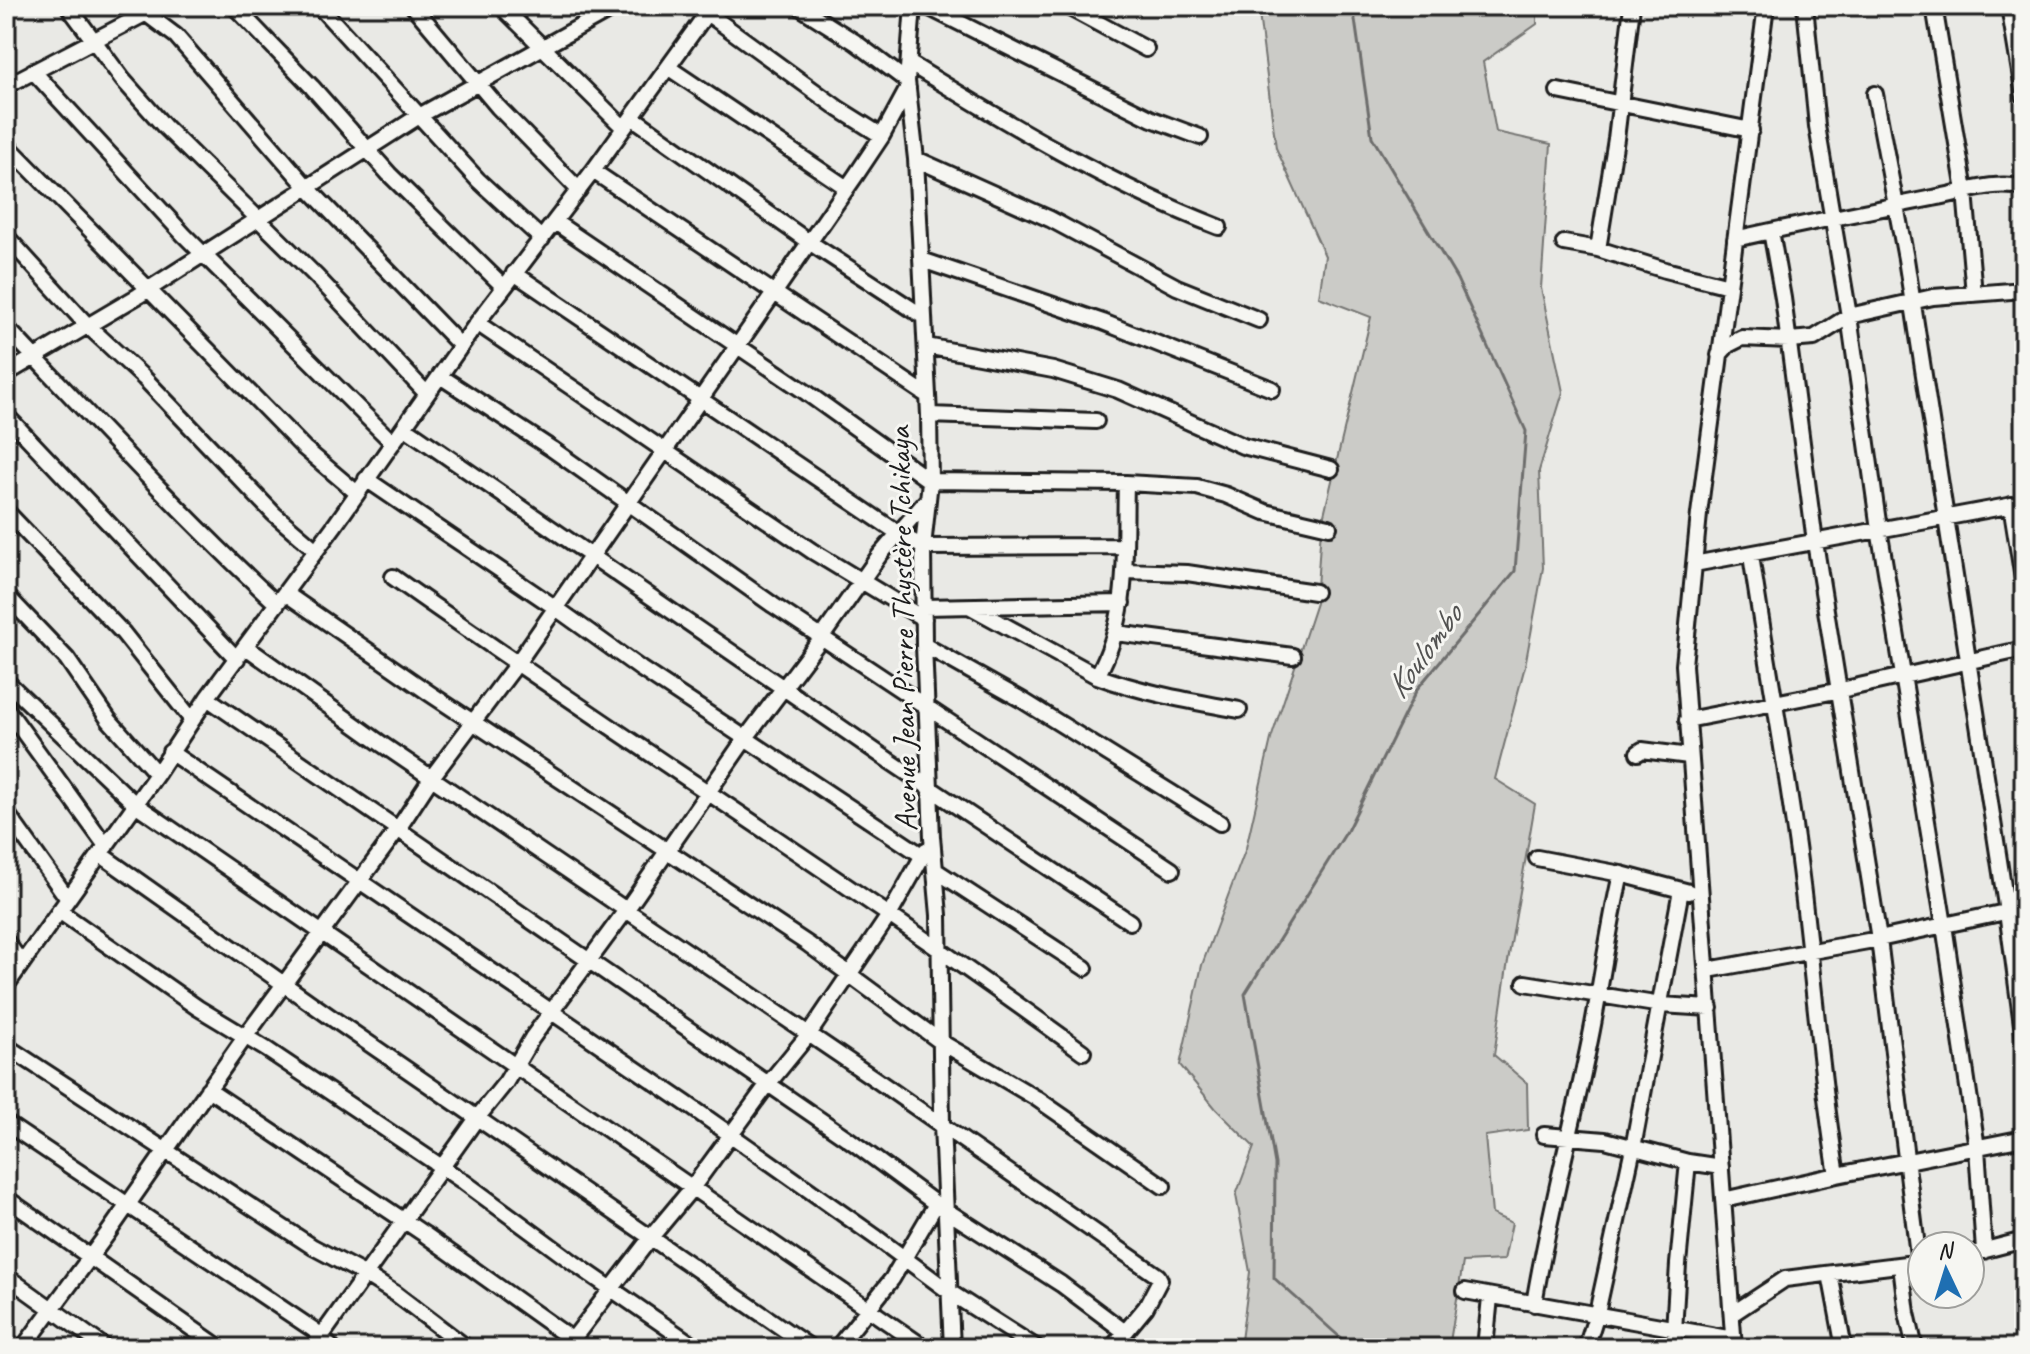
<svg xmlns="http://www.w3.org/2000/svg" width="2030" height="1354" viewBox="0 0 2030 1354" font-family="Caveat,sans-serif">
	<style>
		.green { fill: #cbcbc7; stroke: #747472; stroke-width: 2 }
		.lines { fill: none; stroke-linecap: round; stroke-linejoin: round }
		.stream { stroke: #6d6d6c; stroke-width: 3 }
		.minor-casing { stroke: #1c1c1c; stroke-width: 20 }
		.minor { stroke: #f6f6f2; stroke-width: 14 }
		.labels { text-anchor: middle; stroke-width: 6; stroke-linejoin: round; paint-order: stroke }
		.street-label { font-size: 32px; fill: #1c1c1c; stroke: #f6f6f2 }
		.water-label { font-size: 34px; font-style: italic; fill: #525251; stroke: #f6f6f2 }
	</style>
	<rect width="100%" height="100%" fill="#e9e9e5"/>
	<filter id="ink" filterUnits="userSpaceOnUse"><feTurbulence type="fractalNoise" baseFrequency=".0125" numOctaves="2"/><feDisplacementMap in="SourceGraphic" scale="16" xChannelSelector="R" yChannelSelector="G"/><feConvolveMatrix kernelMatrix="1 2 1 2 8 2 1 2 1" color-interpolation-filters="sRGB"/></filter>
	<g filter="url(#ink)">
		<!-- green -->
		<path class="green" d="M1258 6H1537V24L1483 62 1496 132 1551 144 1541 288 1563 392 1539 471 1543 568 1525 666 1495 779 1535 804 1506 973 1494 1055 1527 1083 1528 1130 1485 1136 1492 1214 1512 1223 1504 1260 1463 1262 1449 1348H1240L1250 1272 1236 1195 1254 1147 1216 1109 1180 1065 1202 965 1246 848 1271 739 1316 603 1321 527 1371 317 1319 297 1325 256 1276 148Z"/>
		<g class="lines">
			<!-- stream -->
			<path class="stream" d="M1345 1348 1343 1340 1274 1278 1275 1164 1245 994 1347 831 1417 689 1515 571 1526 431 1457 279 1372 137 1353 6"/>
			<!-- minor casing -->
			<g class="minor-casing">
				<path id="minor" d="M68 6 123 80 164 126 317 277 427 394
					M136 6 176 36 307 187 461 346
					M234 6 312 87 389 174 504 287
					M319 6 478 180 542 239
					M413 6 498 107 579 190
					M501 6 624 128
					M798 6 855 42 907 81
					M913 6 907 81 916 159 929 415 930 481 923 547 924 645 932 837 939 915 942 1125 952 1348
					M926 6 1152 119 1200 137
					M1066 6 1146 49
					M1805 6 1817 126 1849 316 1879 529 1944 925 1977 1148 1984 1251
					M1934 6 1965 191 1974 294
					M2009 6 2024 96
					M707 13 839 109 882 136
					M909 63C1008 124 1110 185 1219 227
					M669 68 847 188
					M33 71 184 235 393 443
					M6 86 160 6
					M1558 91 1751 130
					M1875 94 1906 259 2007 912 2024 1040
					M632 117 809 242 924 317
					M6 144 304 448 357 493
					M916 159 1050 219 1177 287 1259 320
					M593 171 928 396
					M555 222 807 393 930 481 1126 483 1197 487 1226 495 1265 512 1329 527
					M1771 231 1783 298 1815 542 1879 939 1919 1263
					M6 236 87 325 144 378 274 514 316 550
					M1735 239C1801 224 1867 211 1933 198 1962 193 1995 180 2024 188
					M1564 243 1598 249 1665 270 1729 286
					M1598 249 1616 139 1632 6
					M922 260 1103 322 1272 389
					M514 273 898 533 923 547 1125 546
					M477 323 812 551 924 619
					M6 327C95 421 182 516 277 604
					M926 346 1053 370 1118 390 1243 446 1331 469
					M1719 355 1728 345 1742 338 1789 340 1814 338 1849 316 1933 297 2024 290
					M6 374 138 296 419 116 617 6
					M440 376 552 449 773 605 1172 870
					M6 415 237 659
					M929 415 1096 421
					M404 427 891 762 1130 922
					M366 479 556 608 641 669 923 856
					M2011 505 2024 585
					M6 511 123 633 192 720
					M1751 555C1767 665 1789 775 1802 885 1814 982 1821 1079 1837 1175
					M1694 564 2024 503
					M1125 571 1187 573 1315 592
					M393 577C621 739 858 887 1083 1052
					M285 593 429 693 808 944 941 1042 1036 1098 1163 1186
					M6 595 67 659 109 720 157 774
					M924 607 1122 603
					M971 607 1097 676C1143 693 1191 701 1239 710
					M1116 633 1293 656
					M924 645 1022 700 1220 823
					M246 647 383 745 875 1079 1158 1276 1160 1280 1146 1307 1112 1348
					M1097 676C1131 616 1124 549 1126 483
					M6 681 135 804 925 1348
					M207 698 851 1141 936 1204 1061 1284 1125 1332
					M6 708 106 846
					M1687 720 1841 690 2024 649
					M170 752 687 1104 877 1238 951 1293 1037 1348
					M1638 753 1642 750 1689 756
					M6 812 68 899
					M100 854 329 1016 811 1348
					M1537 858 1621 874 1689 892
					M935 870 1085 968
					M59 911 198 1008 266 1049 464 1182 574 1263 697 1348
					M6 941 22 964
					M1708 970 1879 939 2024 908
					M1525 983 1661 1005 1710 1008
					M6 986 157 774 207 698 335 525 477 323 593 171 712 6
					M6 1046 313 1247 366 1275 396 1294 467 1348
					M208 1089 424 1234 584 1348
					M6 1123 314 1330 332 1348
					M1544 1135 1605 1140 1688 1162 1721 1167
					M6 1198 220 1348
					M1723 1200 1837 1175 2024 1138
					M1970 1254 2024 1240
					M1901 1266 1907 1313 1915 1348
					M1830 1274 1844 1348
					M6 1276 106 1348
					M1465 1291 1733 1339
					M1534 1304C1549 1212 1574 1122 1592 1030 1602 978 1609 926 1621 874
					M1732 1314 1785 1279 1922 1262
					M23 1348 108 1233 245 1037 398 829 432 777 516 665 856 175 882 136 908 88
					M313 1348 477 1118 506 1082 532 1038 627 909 745 739 822 637 879 556 927 500
					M566 1348 652 1236 692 1188 768 1084 809 1034 890 914 926 850
					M837 1348 892 1279 936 1204
					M1485 1348 1490 1297
					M1586 1348 1597 1313 1633 1148 1681 890
					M1673 1348 1678 1264 1688 1162
					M1734 1348 1684 665 1699 514 1766 6"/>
			</g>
			<!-- minor -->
			<use href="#minor" class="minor"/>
		</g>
	</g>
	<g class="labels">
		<!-- street labels -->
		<g class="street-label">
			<text transform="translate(902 629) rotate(-91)" y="11">Avenue Jean Pierre Thystère Tchikaya</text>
		</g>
		<!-- water labels -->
		<g class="water-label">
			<text transform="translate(1423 651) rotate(-54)" y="12">Koulombo</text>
		</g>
	</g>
	<!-- margin -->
	<rect width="2030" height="1354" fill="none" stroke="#f6f6f2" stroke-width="32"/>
	<rect x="16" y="16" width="1998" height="1322" fill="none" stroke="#1c1c1c" stroke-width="3" filter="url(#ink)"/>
	<!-- north arrow -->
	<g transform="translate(1946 1270) rotate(356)"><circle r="38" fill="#f6f6f2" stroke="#9f9f9c" stroke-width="2"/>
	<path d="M0-6L14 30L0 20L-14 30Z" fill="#1f6fb2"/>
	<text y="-12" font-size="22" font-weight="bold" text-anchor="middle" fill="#1c1c1c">N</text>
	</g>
</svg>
